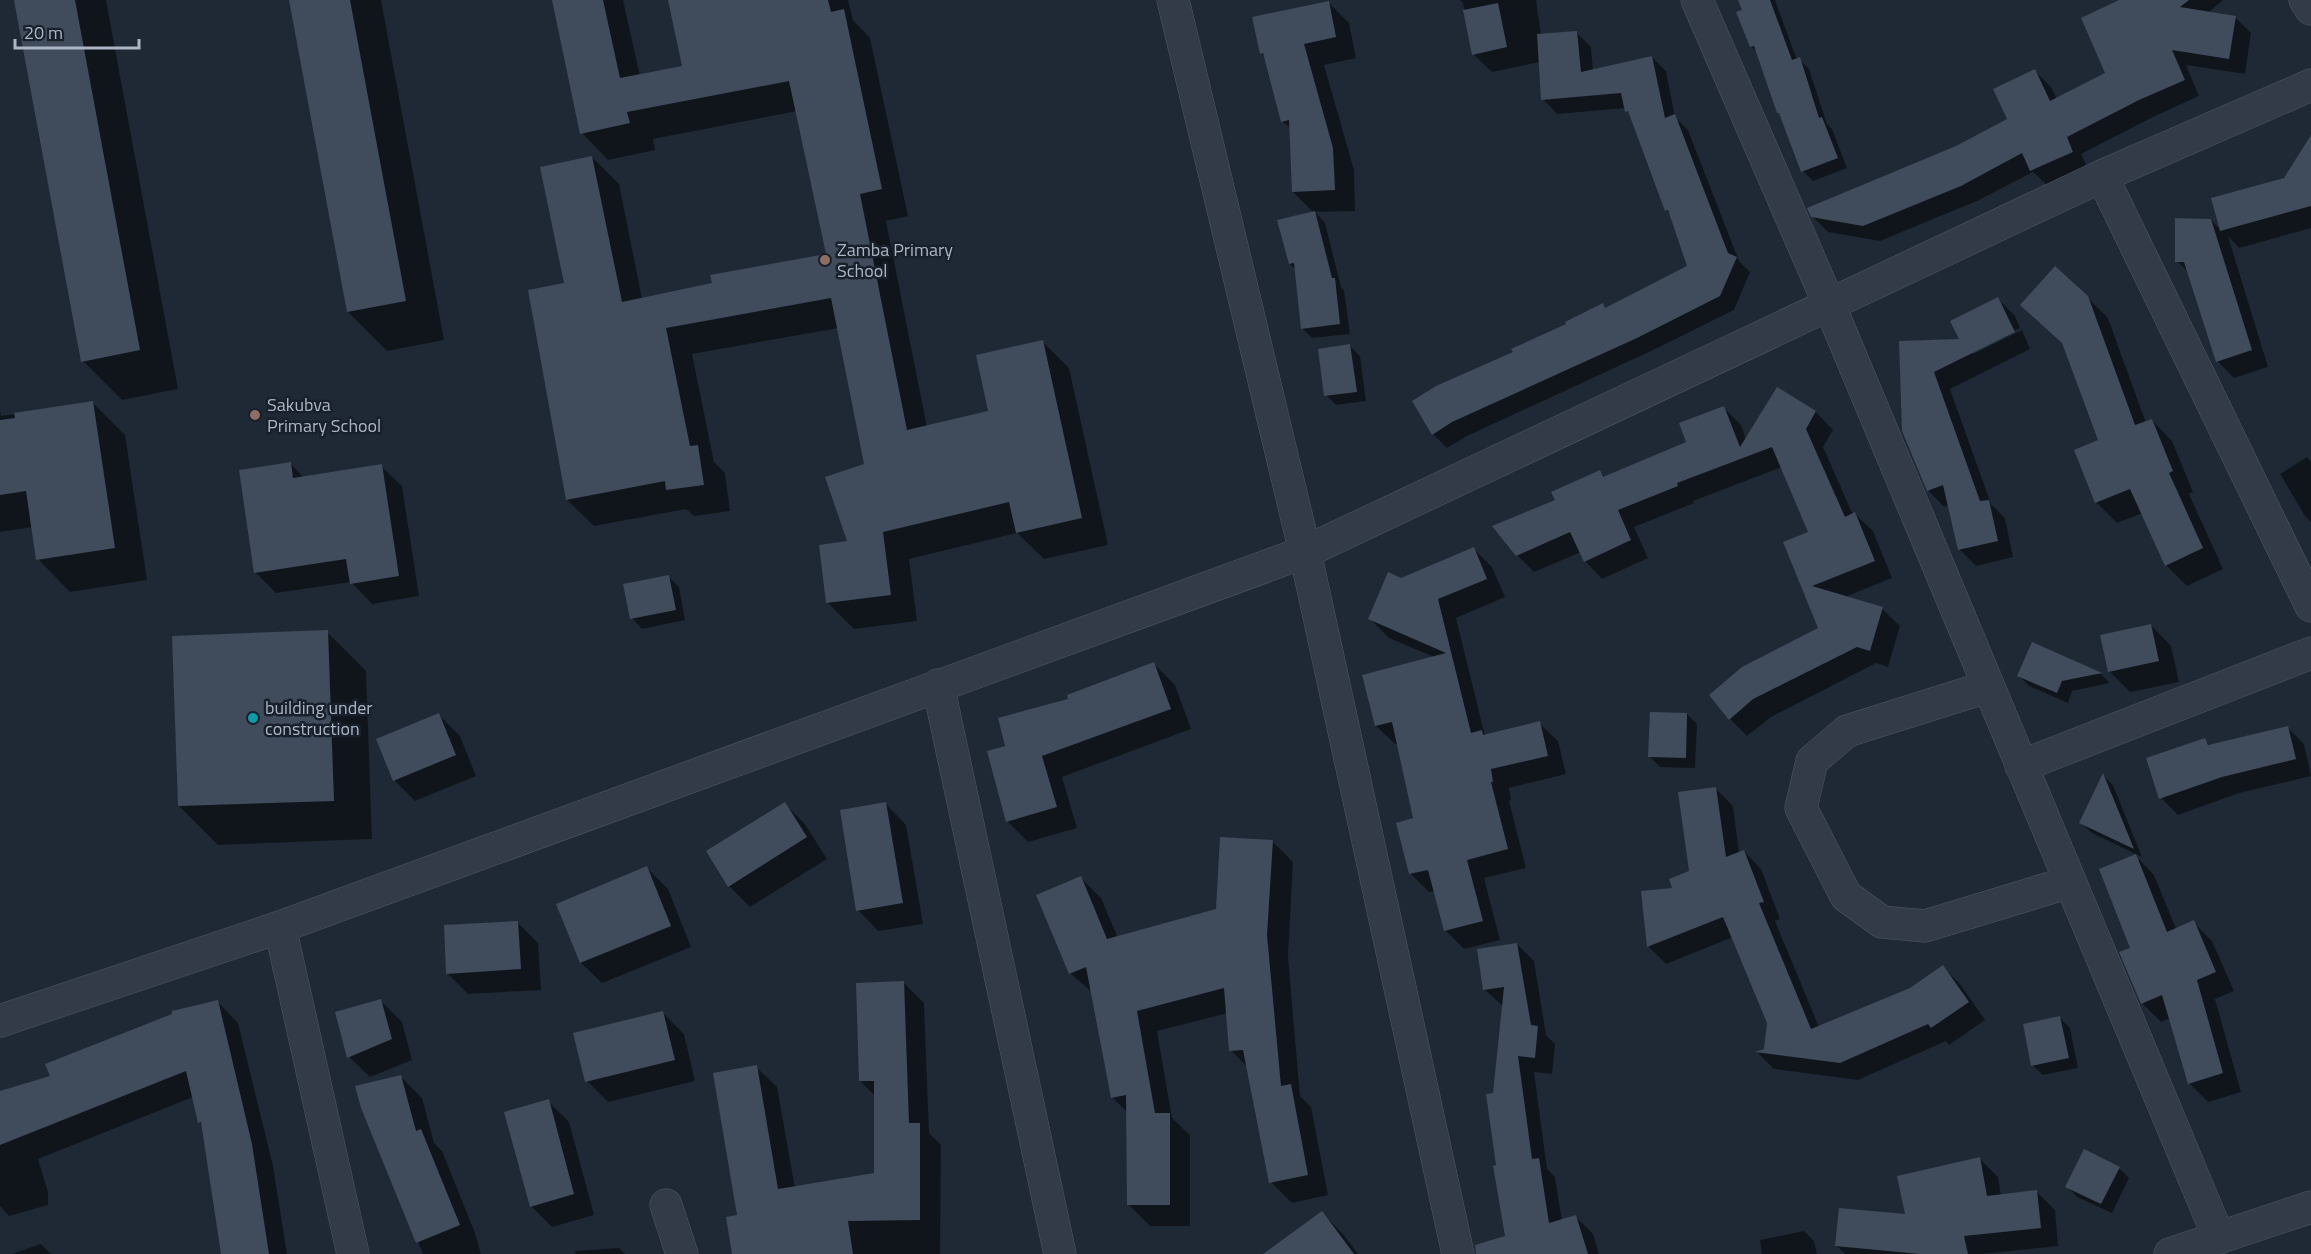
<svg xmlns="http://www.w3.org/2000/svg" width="2311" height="1254" viewBox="0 0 2311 1254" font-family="'Titillium Web',sans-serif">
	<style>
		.shadow { fill: #0007 }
		.building { fill: #404b5c }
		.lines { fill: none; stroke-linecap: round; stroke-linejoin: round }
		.minor-casing { stroke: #505865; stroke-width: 33 }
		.minor { stroke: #323b47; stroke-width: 32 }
		.education-dot { fill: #8d6e63; stroke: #18202b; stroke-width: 2 }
		.culture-dot { fill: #0f9aa8; stroke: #18202b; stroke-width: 2 }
		.labels { text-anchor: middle; stroke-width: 5; stroke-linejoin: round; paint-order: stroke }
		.poi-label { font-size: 18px; fill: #acb5c4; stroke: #18202b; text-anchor: start }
	</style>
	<rect width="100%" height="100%" fill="#1f2936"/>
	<!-- shadow -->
	<path class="shadow" d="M16 0H106L178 389 122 400 83 361Z
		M290 0H381L444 340 387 351 348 312Z
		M553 0H623L640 76 684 67 669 0H848L853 20 870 38 908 216 886 221 927 427 990 412 1042 341 1069 368 1108 545 1044 559 1017 533 909 559 917 621 854 629 827 602 849 542 866 465 839 328 692 354 714 462 725 473 730 511 694 516 686 509 594 526 567 500 592 157 619 184 642 299 713 285 828 256 797 111 653 139 655 150 608 160 582 133Z
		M1460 0H1536L1541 35 1577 33 1591 47 1593 71 1652 57 1666 71 1675 117 1688 130 1739 261 1750 272 1734 310 1651 351 1467 436 1447 448 1433 434 1515 353 1603 305 1606 309 1689 267 1671 215 1666 210 1631 116 1626 108 1557 114 1543 99 1540 62 1492 72 1473 54 1463 3Z
		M1740 0H1775L1797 60 1799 59 1809 69 1827 124 1832 129 1847 168 1813 181 1803 171 1782 116 1778 112 1758 53 1751 46Z
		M2123 0H2223L2208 13 2235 17 2251 33 2245 74 2186 65 2199 96 2155 116 2081 154 2088 168 2048 186 2033 172 1977 201 1880 241 1828 232 1812 216 1957 148 2009 119 2035 71 2051 87 2057 99 2107 73Z
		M1328 2 1349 23 1356 58 1324 65 1354 170 1355 211 1315 212 1325 223 1341 287 1344 290 1350 334 1312 338 1302 328 1296 270 1290 264 1314 213 1293 192 1291 129 1282 121 1266 58 1261 53Z
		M2311 169V228L2239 248 2228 236 2268 367 2234 378 2217 361 2189 273 2177 261 2211 220 2222 231 2213 199 2285 179Z
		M2087 297 2108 318 2146 423 2152 420 2172 441 2193 492 2189 494 2223 569 2187 586 2166 565 2143 513 2117 523 2096 502 2100 441Z
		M1998 299 2015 316 2020 328 1973 351V354L2022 330 2030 349 1950 389 1991 504 2005 518 2013 557 1976 566 1959 549 1949 505 1944 507 1928 490 1900 343 1961 341Z
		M1350 346 1360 356 1366 401 1336 405 1326 395Z
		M1778 389 1816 412 1833 430 1823 447 1853 515 1855 514 1873 531 1892 578 1845 597 1882 609 1900 626 1888 667 1876 663 1771 717 1747 736 1730 719 1820 628 1785 542 1810 532 1782 467 1693 501 1694 503 1634 527 1648 558 1602 579 1585 561 1581 552 1534 572 1517 555 1557 500 1599 472 1605 478 1688 442 1723 407 1741 425 1746 440Z
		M92 402 125 435 147 580 70 592 38 559 33 527 0 532V410L1 416Z
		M2307 457 2311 462V522L2305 516 2280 474Z
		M291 464 304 478 381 466 402 486 419 596 372 604 351 582 276 593 255 572Z
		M1473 548 1492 567 1505 597 1456 618 1485 736 1539 723 1558 741 1566 774 1509 788 1511 800 1509 801 1526 868 1484 878 1500 940 1464 949 1445 930 1435 891 1429 892 1411 874 1398 824 1415 820 1398 744H1395L1376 726 1434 657 1389 638 1370 619 1401 580Z
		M669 577 679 587 685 620 642 629 632 618Z
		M2151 625 2171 646 2179 682 2130 692 2109 671Z
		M327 632 366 671 372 839 218 845 179 806Z
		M2033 644 2101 674 2110 683 2072 691 2068 703 2029 686 2019 676Z
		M1154 664 1175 685 1191 729 1062 777 1077 828 1028 842 1007 821V747L1070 700Z
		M1687 714 1697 724 1695 768 1660 767 1650 757Z
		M439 715 460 736 476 776 415 801 394 780Z
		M2287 727 2304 744 2311 776 2239 793 2178 815 2161 798 2205 740 2211 746Z
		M2104 776 2113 785 2142 857 2092 833 2081 823Z
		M1715 788 1733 806 1739 853 1744 851 1761 869 1780 919 1775 921 1819 1027 1911 990 1943 967 1960 984 1985 1020 1949 1045 1946 1041 1858 1080 1774 1069 1758 1053 1765 1050 1769 1023 1733 937 1666 964 1648 946 1675 889 1691 872Z
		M785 804 805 824 827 859 750 907 729 886Z
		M886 804 906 825 923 924 878 931 858 910Z
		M1272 841 1293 862 1288 957 1300 1096 1311 1107 1328 1195 1292 1203 1271 1182 1248 1068 1231 1050 1228 1013 1157 1031 1172 1118 1190 1135V1226H1150L1129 1205 1128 1113 1112 1097 1093 993 1070 973 1081 878 1101 898 1118 938 1218 910Z
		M2136 856 2154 875 2176 929 2193 922 2212 941 2234 991 2215 999 2241 1092 2208 1102 2189 1083 2170 1018 2161 1022 2142 1003 2132 949Z
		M647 868 668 889 691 947 602 983 581 963Z
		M517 922 538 943 541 990 468 994 447 973Z
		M1517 944 1534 961 1546 1035 1555 1044 1552 1074 1534 1072 1547 1169 1555 1177 1562 1221 1576 1217 1593 1234 1599 1254H1497L1506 1237 1498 1167 1494 1094 1503 1006 1485 990Z
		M903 982 924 1003 929 1133 941 1145 940 1254H733L756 1067 777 1087 795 1188 876 1175 875 1096 860 1081Z
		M381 1001 402 1022 412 1060 370 1077 349 1057Z
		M218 1002 238 1023 273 1166 287 1254H223L203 1126 199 1122 193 1097 38 1159 48 1192V1205L9 1216 0 1206V1093L52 1077Z
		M663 1013 684 1034 695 1081 608 1102 587 1081Z
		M2059 1017 2070 1028 2078 1068 2043 1075 2032 1065Z
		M401 1077 422 1098 434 1143 442 1151 475 1233 481 1254H423L362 1108Z
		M548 1101 569 1122 594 1215 552 1227 531 1206Z
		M1980 1159 1998 1177 2001 1196 2037 1192 2055 1210 2058 1246 1982 1254H1845L1837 1246 1907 1215Z
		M2119 1168 2129 1178 2112 1213 2077 1197 2067 1186Z
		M1322 1213 1343 1234 1358 1254H1295Z
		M1804 1231 1814 1241 1817 1254H1762L1760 1240Z
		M41 1244 51 1254H12Z
		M619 1248 625 1254H576L575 1251Z"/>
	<!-- building -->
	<path class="building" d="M14 0H75L140 350 81 362Z
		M289 0H350L406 301 347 312Z
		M552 0H603L620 78 682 66 668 0H828L831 12 844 9 882 189 860 194 907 430 988 411 976 355 1043 340 1082 518 1016 533 1009 502 883 532 891 595 826 603 819 545 847 541 825 477 864 464 831 298 666 328 690 446 698 445 704 485 666 490 665 481 566 500 528 290 564 283 540 167 592 156 622 302 712 283 710 275 826 254 789 81 627 112 630 123 580 134Z
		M1738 0H1770L1792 60 1800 57 1819 118 1822 117 1838 158 1801 172 1779 113H1777L1754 46 1750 47 1736 12 1742 10Z
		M2119 0H2189L2180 7 2236 16 2229 59 2172 50 2185 80 2139 100 2067 137 2073 152 2030 171 2022 153 1961 186 1863 226 1811 217 1807 208 1956 146 2007 119 1993 89 2035 69 2050 101 2105 73 2081 18Z
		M1329 1 1336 37 1304 44 1333 148 1335 190 1292 192 1289 120 1281 122 1263 53 1260 54 1252 17Z
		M1498 3 1507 47 1472 55 1463 10Z
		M1577 31 1581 72 1652 56 1665 118 1675 114 1728 253 1737 257 1720 296 1637 338 1452 422 1432 435 1412 401 1436 386 1513 352 1511 349 1566 324 1565 322 1603 303 1605 308 1687 266 1668 210 1665 211 1628 111 1625 112 1621 93 1541 100 1537 34Z
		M2311 135V206L2220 231 2211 198 2284 178Z
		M1315 211 1332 278H1335L1340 324 1301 329 1294 263 1289 264 1277 220Z
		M2175 218 2211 219 2252 350 2216 362 2184 262H2175Z
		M2055 266 2088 296 2135 425 2152 419 2173 471 2169 473 2203 548 2165 566 2130 489 2095 503 2074 450 2098 440 2062 343 2020 305Z
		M1998 297 2015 332 1934 372 1980 501 1989 500 1998 541 1958 550 1943 485 1927 491 1902 431 1899 341 1959 339 1950 321Z
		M1350 344 1357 392 1324 396 1318 349Z
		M1777 387 1816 411 1806 429 1845 517 1855 512 1875 561 1812 586 1883 607 1870 651 1857 647 1753 699 1729 720 1709 695 1742 667 1818 628 1783 542 1808 532 1772 447 1677 483 1678 486 1618 510 1631 540 1584 562 1570 532 1516 556 1492 526 1555 500 1551 492 1600 470 1603 477 1686 442 1679 423 1724 406 1740 447Z
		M93 401 115 548 36 560 26 491 0 495V420L15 418 14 413Z
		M291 462 293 478 382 464 399 576 350 584 346 559 254 573 239 470Z
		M1474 547 1487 579 1438 599 1471 733 1482 730 1483 735 1540 721 1548 756 1491 769 1493 782H1491L1508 849 1467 860 1483 921 1444 931 1428 870 1409 874 1396 823 1413 818 1392 722 1375 726 1362 675 1446 653 1368 619 1388 572 1401 578Z
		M669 575 676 610 630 619 623 584Z
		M2151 624 2159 661 2108 672 2100 635Z
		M328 630 334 801 178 806 172 636Z
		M2032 642 2102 673 2062 681 2057 693 2017 676Z
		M1154 662 1171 709 1042 756 1057 807 1006 822 987 751 1005 746 998 718 1068 699 1067 695Z
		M1650 712 1687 713 1686 758 1648 757Z
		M439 713 456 755 393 781 376 739Z
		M2288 726 2296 759 2222 777 2159 799 2146 758 2205 738 2208 745Z
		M2103 773 2134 849 2079 823Z
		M1716 787 1726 857 1744 850 1764 902 1759 903 1811 1029 1910 988 1943 965 1969 1002 1931 1028 1928 1024 1840 1063 1755 1052 1764 1049 1767 1023 1723 917 1647 947 1641 891 1672 888 1669 879 1689 871 1678 792Z
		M785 802 807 837 728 887 706 851Z
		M886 802 903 903 856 911 840 810Z
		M1220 837 1273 840 1267 935 1281 1086 1291 1084 1308 1175 1269 1183 1243 1050 1229 1051 1224 988 1137 1011 1155 1113H1170V1205H1127L1126 1095 1111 1098 1086 967 1069 974 1036 895 1081 876 1107 939 1216 909Z
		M2136 854 2167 932 2194 920 2216 972 2197 980 2223 1073 2188 1084 2162 995 2141 1004 2119 952 2130 948 2099 869Z
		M647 866 671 926 580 963 556 904Z
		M518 921 521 969 446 974 444 925Z
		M1517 943 1531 1025 1538 1026 1535 1058 1518 1056 1532 1159 1539 1158 1549 1223 1576 1215 1588 1254H1476L1475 1245 1505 1236 1493 1166 1496 1165 1486 1094 1493 1093 1504 987 1483 990 1477 949Z
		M904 981 909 1123H920V1220L848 1221 853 1254H732L726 1217 737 1215 713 1073 757 1065 778 1189 874 1173V1081H859L856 983Z
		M381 999 392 1039 347 1058 335 1012Z
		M218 1000 252 1144 269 1254H221L201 1122 198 1123 186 1071 0 1145V1091L50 1076 45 1064 172 1014V1011Z
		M663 1011 675 1060 585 1082 573 1033Z
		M2060 1016 2069 1058 2031 1066 2023 1024Z
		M401 1075 416 1131 421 1129 460 1225 416 1243 361 1108 355 1086Z
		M549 1099 574 1194 530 1207 504 1112Z
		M2084 1149 2120 1167 2101 1204 2065 1187Z
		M1980 1157 1987 1196 2037 1190 2041 1228 1964 1236 1968 1254H1920L1835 1246 1839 1208 1905 1214 1897 1176Z
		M1322 1211 1354 1254H1263Z"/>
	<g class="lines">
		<!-- minor casing -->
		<g class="minor-casing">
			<path id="minor" d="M1173 0 1305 552 1458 1254
				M1697 0 1829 304 2219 1238
				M2305 0 2311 9
				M2102 176 2311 606
				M938 685 1060 1254
				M1987 687 1847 731 1812 761 1801 808 1846 896 1882 922 1925 926 2070 882
				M2021 766 2311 653
				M280 927 353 1254
				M0 1021 280 927 1305 552 2102 176 2311 85
				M666 1205 682 1254
				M2170 1254 2311 1207"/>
		</g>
		<!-- minor -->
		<use href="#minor" class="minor"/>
	</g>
	<!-- markers -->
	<g class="education-dot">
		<circle cx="825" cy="260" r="6"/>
		<circle cx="255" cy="415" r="6"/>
	</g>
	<circle class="culture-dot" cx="253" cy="718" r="6"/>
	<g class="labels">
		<!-- poi labels -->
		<g class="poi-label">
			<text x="837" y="256">Zamba Primary<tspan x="837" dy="21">School</tspan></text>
			<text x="267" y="411">Sakubva<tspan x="267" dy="21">Primary School</tspan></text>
			<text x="265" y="714">building under<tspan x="265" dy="21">construction</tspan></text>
		</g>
	</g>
	<!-- scale -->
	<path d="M15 39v9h124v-9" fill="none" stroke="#acb5c4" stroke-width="3"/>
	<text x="24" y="39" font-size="18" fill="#acb5c4" stroke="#18202b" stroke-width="4.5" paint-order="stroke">20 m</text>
</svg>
